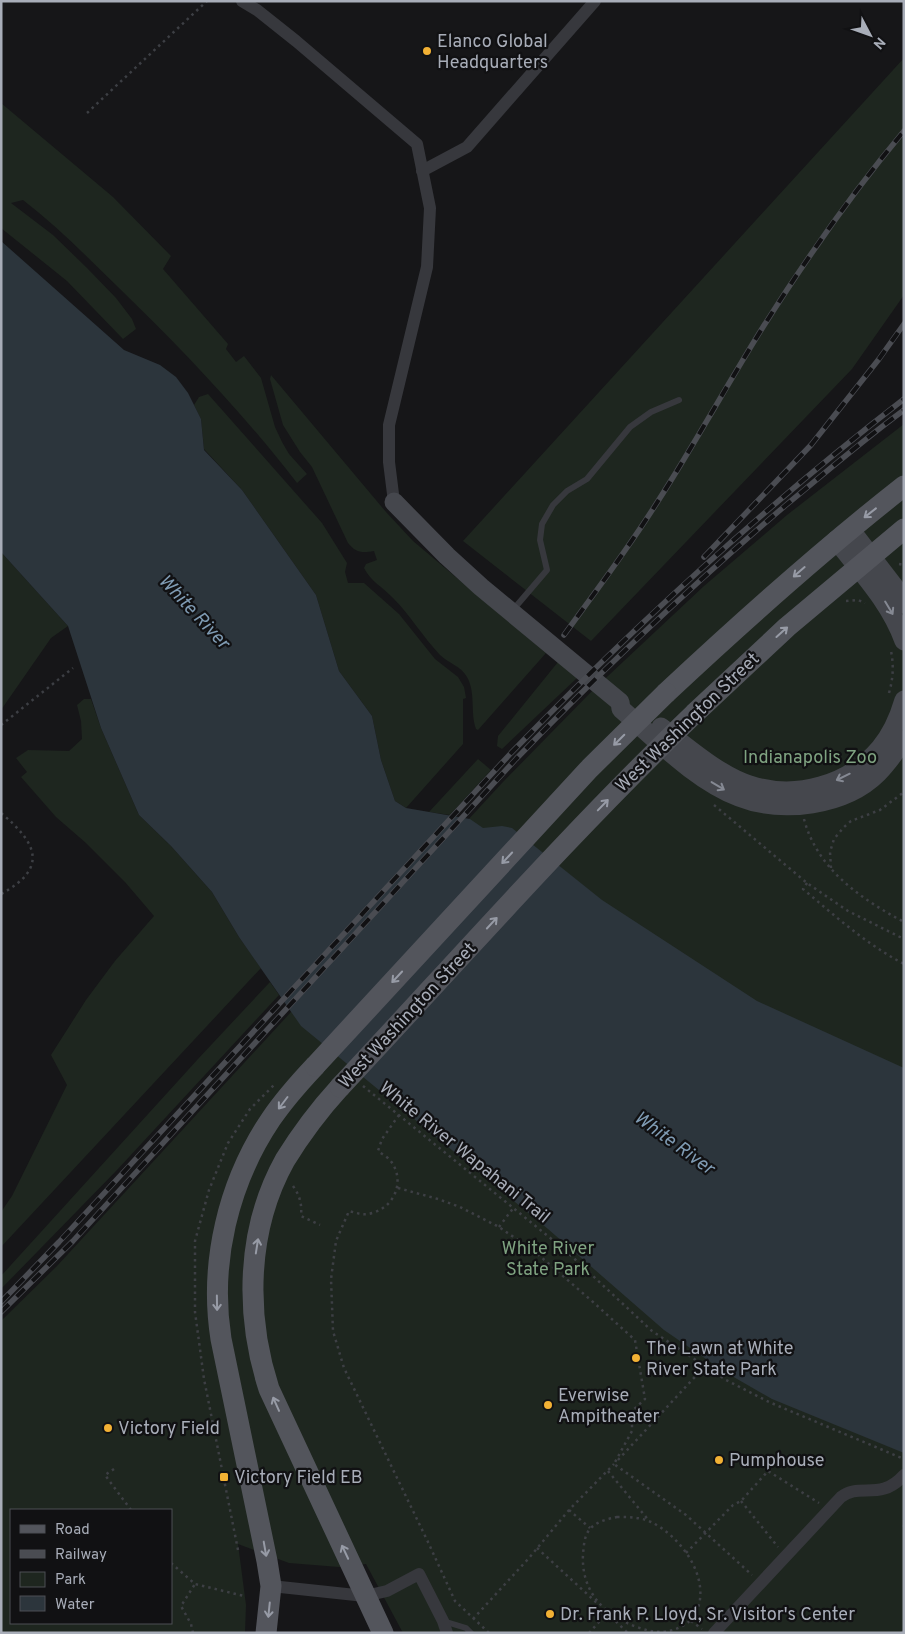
<svg xmlns="http://www.w3.org/2000/svg" width="905" height="1634" viewBox="0 0 905 1634" font-family="Overpass,sans-serif">
	<style>
		.green { fill: #1e261f; fill-rule: evenodd }
		.water { fill: #2c353c }
		.lines { fill: none; stroke-linecap: round; stroke-linejoin: round }
		.path { stroke: #3d3f44; stroke-width: 2.5; stroke-dasharray: 2.5 4; stroke-linecap: butt }
		.lane { stroke: #37383d; stroke-width: 6 }
		.street { stroke: #37383d; stroke-width: 12 }
		.secondary { stroke: #45474d; stroke-width: 19 }
		.primary { stroke: #53555c; stroke-width: 21 }
		.rail-casing { stroke: #4a4c52; stroke-width: 5.5 }
		.rail { stroke: #111113; stroke-width: 4; stroke-dasharray: 11; stroke-linecap: butt }
		.primary-bridge { stroke: #53555c; stroke-width: 21 }
		.oneway { stroke: #979ba6 }
		.oneway2 { stroke: #858993 }
		.poi-dot { fill: #f2b134; stroke: #111113; stroke-width: 2 }
		.labels { text-anchor: middle; stroke-width: 4.5; stroke-linejoin: round; paint-order: stroke }
		.poi-label { font-size: 18px; fill: #a8adb8; stroke: #111113; text-anchor: start }
		.street-label { font-size: 18px; fill: #a8adb8; stroke: #111113 }
		.park-label { font-size: 18px; fill: #7fa381; stroke: #111113 }
		.water-label { font-size: 19px; font-style: italic; fill: #7f9bb3; stroke: #111113 }
	</style>
	<rect width="100%" height="100%" fill="#161618"/>
	<!-- green -->
	<path class="green" d="M904 58V295L852 369 591 641 463 541Z
		M1 103 113 197 171 256 163 269 228 344 226 349 236 362 244 356 261 378 275 427 282 442 289 454 307 474 297 483C243 413 181 348 118 287 87 257 57 226 23 200L11 203 53 235 87 268 116 298 132 319 136 329 123 339 67 281 1 228Z
		M271 375 386 512 413 541 546 653 478 730 476 729C470 712 476 693 467 677 461 666 448 663 440 655 423 637 410 615 393 598 383 587 371 582 364 568L366 564 377 560 374 551C362 553 356 553 348 543L312 467 300 452 283 425 270 379Z
		M208 394 322 523 347 563 345 572 348 583H364L399 614 435 659 458 677 464 687 466 698 463 699V744L406 808 395 801 381 760 372 716 339 671 316 595 242 490 204 449 201 419 194 405 199 397Z
		M904 424V1633H403L366 1564 339 1567 289 1563 238 1544 246 1605 245 1633H1V1321L57 1266 502 783 593 690 704 586 787 515ZM11 1510H171V1623H11Z
		M1 552 68 626 51 638 1 710Z
		M558 662 577 678 502 749 497 746 498 736Z
		M84 699H91L101 728 139 815 171 846 212 892 239 937 261 968 1 1247V1212L12 1196 67 1085 51 1055 86 1000 115 961 154 916 125 882 86 843 56 817 21 777 27 772 16 758 28 750 69 751 82 739 81 721 77 705Z
		M478 759 491 770 450 815 429 812Z
		M270 982 279 995 117 1170 1 1289V1276L198 1059Z"/>
	<!-- water -->
	<path class="water" d="M1 241 124 350 160 365 176 377 188 393 201 419 204 450 242 490 316 595 339 671 372 716 381 760 395 801 406 808 470 819 483 828 502 826 512 828 602 900 757 1001 904 1068V1453L772 1399 725 1372 664 1330 548 1229 301 1026 239 937 212 892 171 846 139 815 101 728 68 626 1 552Z"/>
	<g class="lines">
		<!-- path -->
		<path class="path" d="M87 113 207 1
			M899 564 904 565
			M846 601 858 600 865 603
			M889 693C893 679 894 666 891 651
			M1 725 73 668
			M714 805 807 883 848 911 904 939
			M1 813C37 843 49 868 1 894
			M804 819C817 869 861 899 904 922
			M831 868 830 852 834 839 844 827 851 821 880 810 904 792
			M807 883 803 889C835 916 866 944 904 964
			M363 1086 565 1250 652 1331 726 1380 769 1402 904 1459
			M399 1115 382 1139 378 1151C382 1154 387 1157 390 1160 406 1180 395 1207 372 1213 364 1216 357 1213 349 1211L336 1241 331 1279 333 1331 344 1368 428 1542 455 1601 489 1633
			M293 1186C300 1196 302 1204 301 1216L320 1225
			M398 1188 438 1199 460 1207 499 1227 534 1251 593 1302 635 1340 645 1399 632 1411V1431L614 1464 686 1515 752 1575
			M499 1227 514 1207
			M618 1460 705 1366
			M114 1469 105 1475 131 1510
			M608 1471 650 1522
			M741 1501 778 1547
			M569 1510 590 1528
			M617 1517C629 1517 640 1517 651 1522 680 1536 709 1575 698 1608 695 1615 692 1620 687 1623 671 1634 655 1634 637 1627 603 1615 581 1591 583 1554 584 1545 584 1536 590 1529 597 1521 608 1519 617 1517Z
			M904 1525V1527
			M537 1548 598 1604
			M238 1550 204 1379 195 1312V1241L209 1190 228 1143 250 1109 274 1085
			M686 1553 733 1505 741 1501 768 1471 819 1503
			M171 1563 195 1584 244 1596
			M611 1617 628 1633
			M473 1619 529 1558 569 1510 614 1464
			M691 1621 702 1629
			M193 1633 191 1624 181 1606 195 1584
			M589 1633 607 1613
			M902 1633 904 1631"/>
		<!-- lane -->
		<path class="lane" d="M512 611 547 570 540 540 542 524 553 505 567 491 587 479 630 427 651 412 679 400
			M443 1621 466 1628 471 1633"/>
		<!-- street -->
		<path class="street" d="M242 1 257 10 296 41 417 144 430 208 427 267 389 425V462L394 502
			M422 171 467 147 595 1
			M271 1586 365 1596 387 1591 419 1574 443 1621 447 1633
			M714 1633 841 1497C860 1482 880 1502 904 1475"/>
		<!-- secondary -->
		<path class="secondary" d="M394 502 447 556 481 587 620 702 621 709C656 739 696 781 739 797 782 814 845 806 878 773 888 763 896 751 904 740
			M850 529 897 590 904 604
			M836 540C861 572 890 602 904 641
			M661 727C686 746 720 776 750 785 796 800 849 785 880 748 892 734 899 717 904 700"/>
		<!-- primary -->
		<path class="primary" d="M666 693C743 621 821 551 904 486
			M695 713 787 627 904 529
			M340 1087C319 1110 301 1134 285 1160 246 1230 245 1315 269 1389L383 1633
			M266 1633 271 1586 267 1561 221 1339C209 1263 228 1183 271 1119 284 1100 299 1083 315 1066"/>
		<!-- rail casing -->
		<g class="rail-casing">
			<path id="rail" d="M704 557 811 445 879 359 904 324
				M564 635C585 606 606 578 626 549 676 478 717 401 763 327 806 259 852 193 904 131
				M1 1302 59 1242 511 753C634 626 764 507 904 399
				M1 1312 73 1241 516 759C602 670 692 585 786 505 825 473 863 440 904 410"/>
		</g>
		<!-- rail -->
		<use href="#rail" class="rail"/>
		<!-- primary-bridge -->
		<path class="primary-bridge" d="M315 1066 590 768 666 693
			M340 1087C457 962 571 832 695 713"/>
	</g>
	<!-- one-way arrows -->
	<defs><path id="oneway-shaft" d="M-6 0H5M1.5-3L5.5 0L1.5 3" fill="none" stroke-width="1.6" stroke-linecap="round" stroke-linejoin="round" transform="scale(1.25)"/></defs>
	<g class="oneway">
		<use href="#oneway-shaft" transform="translate(870 513) rotate(142)"/>
		<use href="#oneway-shaft" transform="translate(799 572) rotate(139)"/>
		<use href="#oneway-shaft" transform="translate(782 632) rotate(-42)"/>
		<use href="#oneway-shaft" transform="translate(619 740) rotate(135)"/>
		<use href="#oneway-shaft" transform="translate(603 805) rotate(-46)"/>
		<use href="#oneway-shaft" transform="translate(507 858) rotate(133)"/>
		<use href="#oneway-shaft" transform="translate(492 923) rotate(-47)"/>
		<use href="#oneway-shaft" transform="translate(397 977) rotate(133)"/>
		<use href="#oneway-shaft" transform="translate(283 1103) rotate(127)"/>
		<use href="#oneway-shaft" transform="translate(257 1246) rotate(-81)"/>
		<use href="#oneway-shaft" transform="translate(217 1303) rotate(89)"/>
		<use href="#oneway-shaft" transform="translate(276 1404) rotate(-114)"/>
		<use href="#oneway-shaft" transform="translate(265 1549) rotate(80)"/>
		<use href="#oneway-shaft" transform="translate(345 1552) rotate(-115)"/>
		<use href="#oneway-shaft" transform="translate(269 1610) rotate(96)"/>
	</g>
	<g class="oneway2">
		<use href="#oneway-shaft" transform="translate(889 608) rotate(59)"/>
		<use href="#oneway-shaft" transform="translate(843 777) rotate(154)"/>
		<use href="#oneway-shaft" transform="translate(718 786) rotate(31)"/>
	</g>
	<!-- markers -->
	<g class="poi-dot">
		<circle cx="427" cy="51" r="5"/>
		<circle cx="636" cy="1358" r="5"/>
		<circle cx="548" cy="1405" r="5"/>
		<circle cx="108" cy="1428" r="5"/>
		<circle cx="719" cy="1460" r="5"/>
		<rect x="219" y="1472" width="10" height="10" rx="2.5"/>
		<circle cx="550" cy="1614" r="5"/>
	</g>
	<g class="labels">
		<!-- poi labels -->
		<g class="poi-label">
			<text x="437" y="47">Elanco Global<tspan x="437" dy="21">Headquarters</tspan></text>
			<text x="646" y="1354">The Lawn at White<tspan x="646" dy="21">River State Park</tspan></text>
			<text x="558" y="1401">Everwise<tspan x="558" dy="21">Ampitheater</tspan></text>
			<text x="118" y="1434">Victory Field</text>
			<text x="729" y="1466">Pumphouse</text>
			<text x="234" y="1483">Victory Field EB</text>
			<text x="560" y="1620">Dr. Frank P. Lloyd, Sr. Visitor's Center</text>
		</g>
		<!-- street labels -->
		<g class="street-label">
			<text transform="translate(687 722) rotate(-44)" y="6">West Washington Street</text>
			<text transform="translate(407 1015) rotate(-47)" y="6">West Washington Street</text>
			<text transform="translate(465 1152) rotate(39)" y="6">White River Wapahani Trail</text>
		</g>
		<!-- park labels -->
		<g class="park-label">
			<text x="810" y="763">Indianapolis Zoo</text>
			<text x="548" y="1254">White River<tspan x="548" dy="21">State Park</tspan></text>
		</g>
		<!-- water labels -->
		<g class="water-label">
			<text transform="translate(195 611) rotate(47)" y="7">White River</text>
			<text transform="translate(675 1142) rotate(36)" y="7">White River</text>
		</g>
	</g>
	<!-- border -->
	<rect width="905" height="1634" fill="none" stroke="#a8adb8" stroke-width="5"/>
	<!-- legend -->
	<rect x="10" y="1509" width="162" height="115" fill="#111113" stroke="#4d4f55"/>
	<rect x="20" y="1525" width="25" height="8" fill="#53555c" stroke="#4d4f55"/>
	<text x="55" y="1534" font-size="15" fill="#a8adb8">Road</text>
	<rect x="20" y="1550" width="25" height="8" fill="#4a4c52" stroke="#4d4f55"/>
	<text x="55" y="1559" font-size="15" fill="#a8adb8">Railway</text>
	<rect x="20" y="1572" width="25" height="15" fill="#1e261f" stroke="#4d4f55"/>
	<text x="55" y="1584" font-size="15" fill="#a8adb8">Park</text>
	<rect x="20" y="1596" width="25" height="15" fill="#2c353c" stroke="#4d4f55"/>
	<text x="55" y="1609" font-size="15" fill="#a8adb8">Water</text>
	<!-- north arrow -->
	<g transform="translate(870 35) rotate(131)" stroke="#111113" stroke-width="4" paint-order="stroke">
	<path d="M0-4L9 19L0 12L-9 19Z" fill="#a8adb8"/>
	<text y="-8" font-size="14" font-weight="bold" text-anchor="middle" fill="#a8adb8">N</text>
	</g>
</svg>
